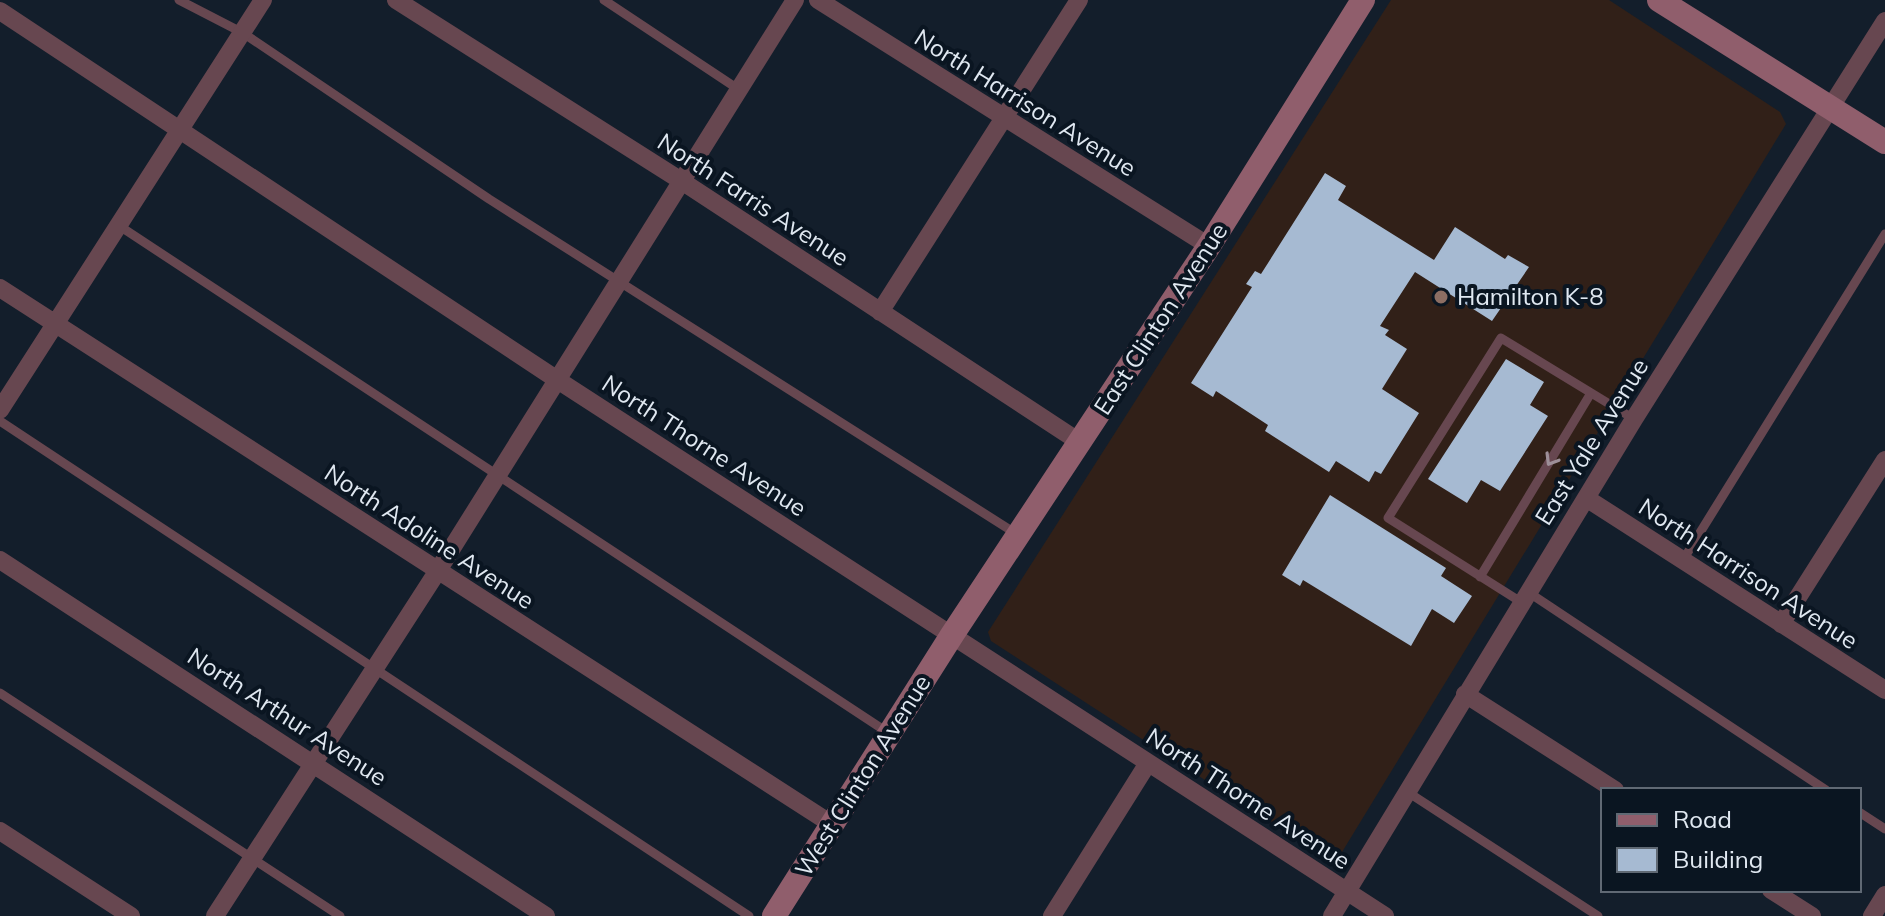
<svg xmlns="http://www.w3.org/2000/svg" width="1885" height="916" viewBox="0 0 1885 916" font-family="Mulish,sans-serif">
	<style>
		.education { fill: #312018 }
		.building { fill: #a6bad2 }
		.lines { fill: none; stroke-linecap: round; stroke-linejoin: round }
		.service { stroke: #674750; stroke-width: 9 }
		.minor { stroke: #674750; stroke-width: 18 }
		.secondary { stroke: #905e6c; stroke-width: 24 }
		.oneway { stroke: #9d8f98 }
		.education-dot { fill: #8d6e63; stroke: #0a1521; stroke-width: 3 }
		.labels { text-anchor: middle; stroke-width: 8; stroke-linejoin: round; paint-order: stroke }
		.street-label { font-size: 24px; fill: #e0e8f1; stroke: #0a1521 }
		.poi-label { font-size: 24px; fill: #e0e8f1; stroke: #0a1521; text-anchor: start }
	</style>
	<rect width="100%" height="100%" fill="#131e2b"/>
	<!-- education -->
	<path class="education" d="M1391 0H1609L1780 112 1786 124 1339 857 1328 860 991 641 988 632Z"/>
	<!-- building -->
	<path class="building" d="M1325 173 1346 186 1338 200 1434 260 1455 227 1505 259 1508 255 1529 267 1492 321 1415 272 1380 326 1389 330 1385 335 1407 349 1382 389 1419 413 1381 474 1375 471 1369 482 1336 461 1329 472 1265 431 1268 425 1216 391 1213 397 1191 383 1252 287 1246 284 1255 271 1261 274Z
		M1506 359 1544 382 1530 405 1548 416 1500 491 1481 480 1467 503 1428 479Z
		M1330 495 1446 568 1441 576 1472 596 1454 623 1432 609 1411 646 1303 580 1300 586 1282 575Z"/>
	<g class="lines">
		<!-- service -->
		<path class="service" d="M179 0 243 33 489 199 1015 533
			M604 0 738 89
			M118 225 887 732
			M0 421 749 916
			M1683 560 1885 234
			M1480 577 1591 393
			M1528 592 1826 790
			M1521 602 1388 518 1501 338 1634 419
			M0 693 340 916
			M1406 791 1598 916
			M1859 812 1885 829"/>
		<!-- minor -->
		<path class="minor" d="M396 0 680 180 1081 443
			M818 0 1209 246
			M0 11 556 379 1385 916
			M0 288 833 825
			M880 312 1079 0
			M0 410 263 0
			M1586 498 1885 690
			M0 560 546 916
			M1781 624 1885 460
			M1465 694 1615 790
			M0 831 131 916
			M1771 890 1812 916
			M215 916 437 572 795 0
			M1052 916 1148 763
			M1332 916 1634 419 1885 21
			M1872 916 1885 895"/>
		<!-- secondary -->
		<path class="secondary" d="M1659 0 1885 142
			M774 916 952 635 1209 246 1363 0"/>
	</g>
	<!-- one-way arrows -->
	<defs><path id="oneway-chevron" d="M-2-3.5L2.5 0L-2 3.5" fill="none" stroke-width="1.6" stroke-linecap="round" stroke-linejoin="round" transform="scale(2)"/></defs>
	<use class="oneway" href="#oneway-chevron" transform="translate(1551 460) rotate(121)"/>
	<!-- markers -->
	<circle class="education-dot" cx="1441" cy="297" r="8"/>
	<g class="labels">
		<!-- street labels -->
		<g class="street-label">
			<text transform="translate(1025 103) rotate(32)" y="8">North Harrison Avenue</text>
			<text transform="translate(753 200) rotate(33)" y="8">North Farris Avenue</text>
			<text transform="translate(1161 319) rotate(-57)" y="8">East Clinton Avenue</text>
			<text transform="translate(1592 442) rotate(-58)" y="8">East Yale Avenue</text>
			<text transform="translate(704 446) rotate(33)" y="8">North Thorne Avenue</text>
			<text transform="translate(429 537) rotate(33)" y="8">North Adoline Avenue</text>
			<text transform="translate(1748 574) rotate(33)" y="8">North Harrison Avenue</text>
			<text transform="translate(287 717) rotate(33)" y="8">North Arthur Avenue</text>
			<text transform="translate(863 776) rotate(-58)" y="8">West Clinton Avenue</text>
			<text transform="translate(1248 799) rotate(33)" y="8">North Thorne Avenue</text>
		</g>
		<!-- poi labels -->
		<g class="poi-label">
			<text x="1457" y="305">Hamilton K-8</text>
		</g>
	</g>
	<!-- legend -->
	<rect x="1601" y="788" width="260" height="104" fill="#0a1521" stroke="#606974" stroke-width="2"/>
	<rect x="1617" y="814" width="40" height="12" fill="#905e6c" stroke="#606974" stroke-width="2"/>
	<text x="1673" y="828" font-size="24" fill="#e0e8f1">Road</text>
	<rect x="1617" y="848" width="40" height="24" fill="#a6bad2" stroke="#606974" stroke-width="2"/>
	<text x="1673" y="868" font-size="24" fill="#e0e8f1">Building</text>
</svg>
